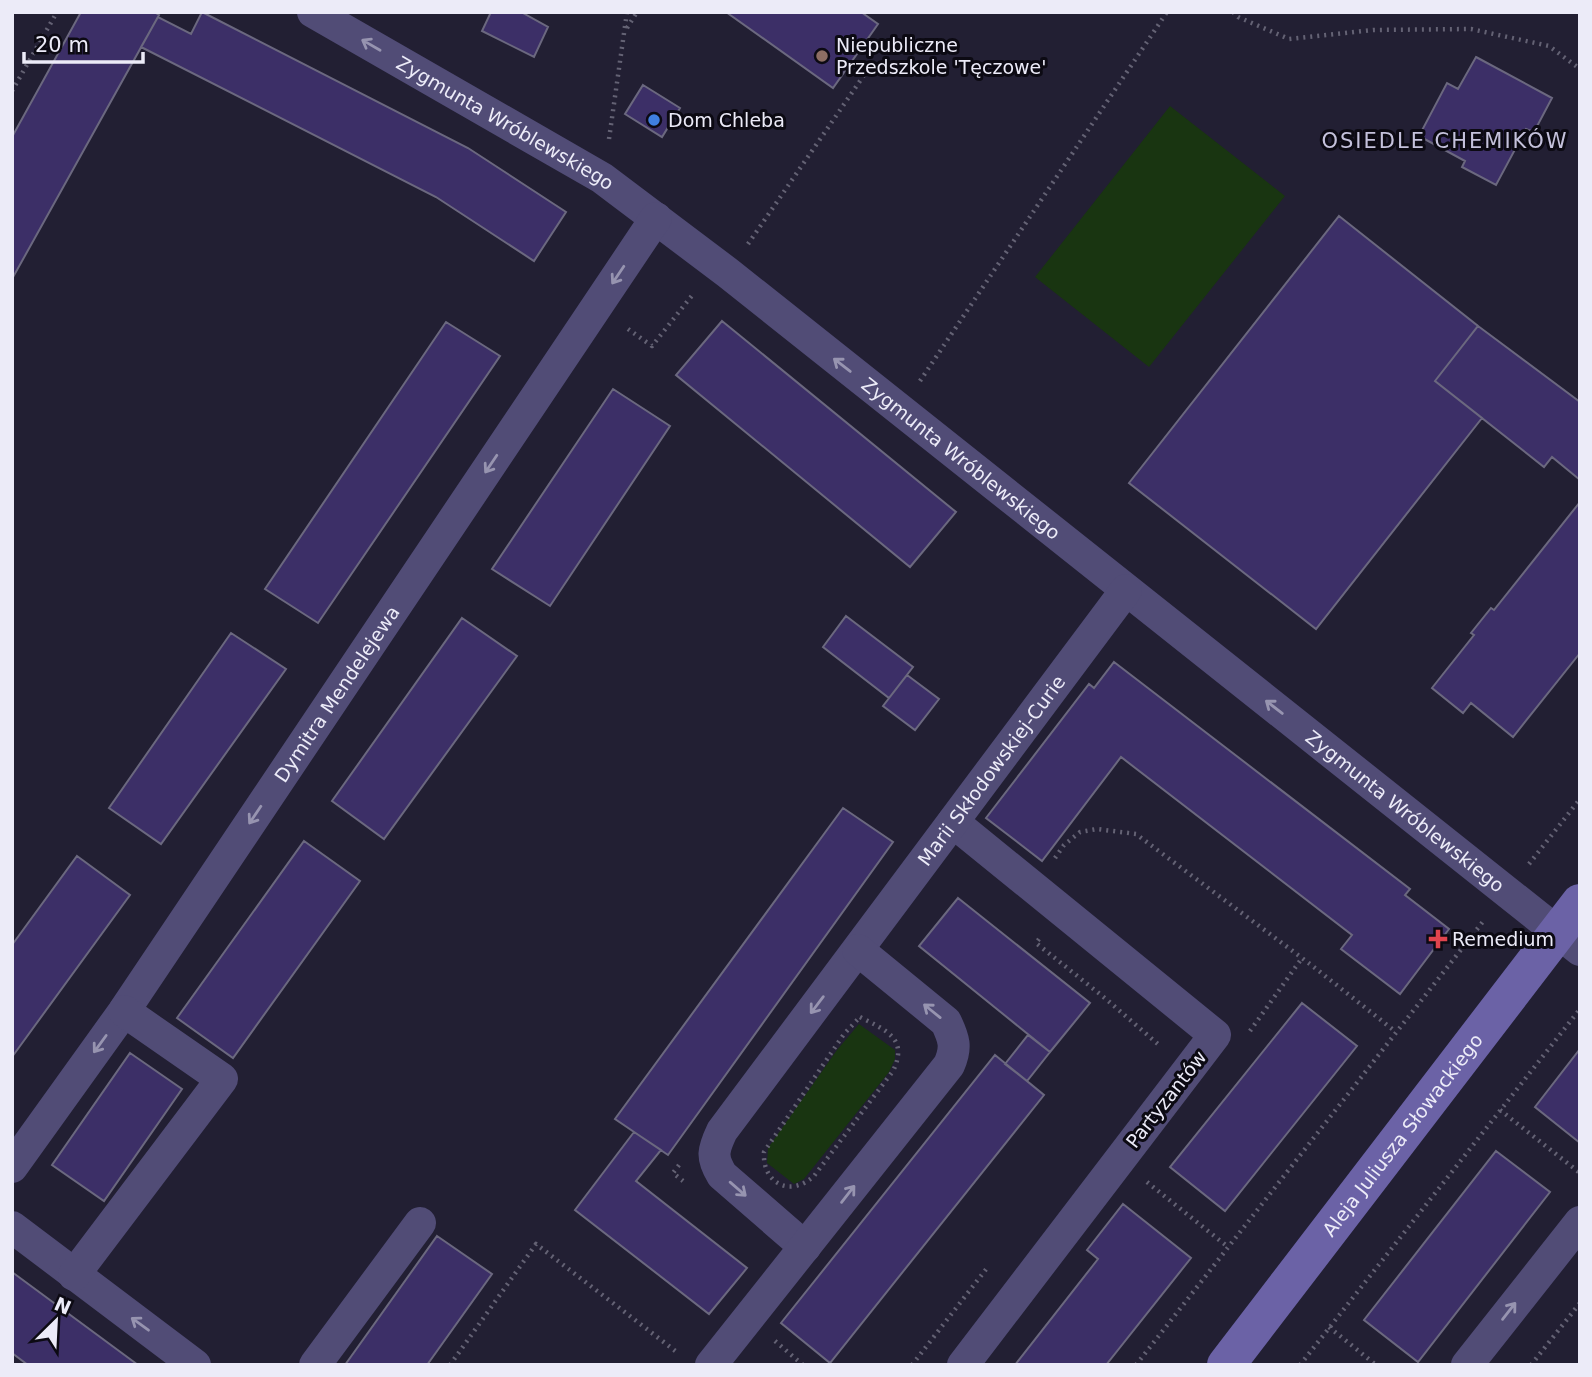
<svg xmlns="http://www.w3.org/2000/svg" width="1592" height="1377" viewBox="0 0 1592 1377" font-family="'DejaVu Sans',sans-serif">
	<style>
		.green { fill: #193511 }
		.building { fill: #3c2f67; stroke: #6b687f; stroke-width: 2 }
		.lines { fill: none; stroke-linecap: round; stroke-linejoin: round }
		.path { stroke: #646274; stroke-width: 4.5; stroke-dasharray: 2 5; stroke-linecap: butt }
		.street { stroke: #514c76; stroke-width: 32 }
		.secondary { stroke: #6b62a6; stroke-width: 38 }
		.oneway { stroke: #9794b0 }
		.education-dot { fill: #8d6e63; stroke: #0c0a13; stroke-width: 2.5 }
		.shop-dot { fill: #3f7fe0; stroke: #0c0a13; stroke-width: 2.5 }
		.health-dot { fill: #e0444e; stroke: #0c0a13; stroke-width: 2.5 }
		.labels { text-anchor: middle; stroke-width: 6; stroke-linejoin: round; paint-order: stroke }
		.poi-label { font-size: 19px; fill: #ecebf8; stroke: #0c0a13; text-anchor: start }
		.street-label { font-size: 19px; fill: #ecebf8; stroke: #0c0a13 }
		.neighbourhood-label { font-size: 21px; letter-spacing: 2px; fill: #c4c1db; stroke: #0c0a13 }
	</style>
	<rect width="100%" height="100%" fill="#221f33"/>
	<!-- green -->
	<path class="green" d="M1170 106 1285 196 1149 367 1035 277Z
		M859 1024 895 1050V1059L889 1072 804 1179 794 1184 767 1163 768 1148 837 1050Z"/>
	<!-- building -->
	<path class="building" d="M81 12H154L159 15 12 279V137Z
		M202 12 468 148 566 212 534 261 436 197 141 47 158 17 191 34Z
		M491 12H521L548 27 534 57 482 31Z
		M726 12H861L878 24 833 88Z
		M1476 57 1552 98 1534 132 1526 129 1496 185 1462 167 1465 161 1419 136 1447 83 1458 89Z
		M643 85 680 108 662 137 625 114Z
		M1339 216 1478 326 1435 381 1482 418 1316 629 1129 483Z
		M722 321 956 512 910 567 676 375Z
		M446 322 500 356 318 623 265 589Z
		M1478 326 1580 402V480L1552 457 1544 467 1435 381Z
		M613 389 670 426 550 606 492 569Z
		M1580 502V653L1513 737 1471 703 1463 713 1432 688 1474 635 1471 633 1491 608 1494 610Z
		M846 616 913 667 889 698 823 647Z
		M462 618 517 656 384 839 332 801Z
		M231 633 286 669 161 844 109 808Z
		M1114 662 1410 889 1405 895 1449 929 1400 994 1341 949 1352 935 1121 757 1042 861 986 818 1089 684 1094 688Z
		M907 675 939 699 915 730 883 706Z
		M843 808 893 842 668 1155 615 1119Z
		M304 841 360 881 233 1058 177 1018Z
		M77 856 130 895 12 1057V945Z
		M958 898 1090 1003 1050 1052 919 946Z
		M1302 1003 1357 1046 1225 1211 1170 1167Z
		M1028 1035 1050 1052 1027 1081 1005 1064Z
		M1580 1049V1143L1535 1107Z
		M130 1053 182 1089 104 1201 52 1165Z
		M995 1055 1044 1095 830 1363 781 1323Z
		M634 1132 661 1150 636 1181 747 1268 709 1314 575 1210Z
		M1496 1151 1550 1192 1418 1362 1364 1320Z
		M1123 1204 1191 1258 1106 1365H1015L1098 1259 1087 1250Z
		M437 1236 492 1274 427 1365H345Z
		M12 1272 138 1365H28L12 1353Z"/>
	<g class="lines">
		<!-- path -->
		<path class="path" d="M1233 12 1238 17 1289 39 1373 30 1471 29 1549 46 1580 69
			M627 28 637 12
			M12 91 57 12
			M609 139 627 12
			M748 244 871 65
			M628 329 652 346 694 293
			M920 381 1167 12
			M1055 858 1064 845 1080 832 1097 829 1136 834 1310 964 1396 1032
			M1529 864 1580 799
			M1039 939 1036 943 1106 999 1159 1045
			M860 1017C885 1030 909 1038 893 1071L814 1176C790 1198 762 1183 764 1152L844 1034Z
			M1250 1031 1302 958
			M1500 1110 1580 1173
			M679 1165 673 1173 683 1181
			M1147 1182 1228 1247
			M1329 1327 1376 1365
			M775 1341 803 1365
			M450 1365 536 1244 678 1353
			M912 1365 987 1268
			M1136 1365 1485 919
			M1300 1365 1580 1009
			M1531 1365 1580 1303"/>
		<!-- street -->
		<g class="street">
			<path id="s1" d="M313 12 602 178 728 273 1580 950"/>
			<path d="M953 822 1215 1035 963 1365"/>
			<path id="s2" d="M12 1167 124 1011 656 218"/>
			<path d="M12 1227 195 1365"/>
			<path id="s3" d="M805 1247 722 1175C711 1157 713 1150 722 1131L1126 590"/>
			<path d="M74 1275 222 1079 124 1011"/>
			<path d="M315 1365 420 1223"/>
			<path d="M711 1365 949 1065C957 1047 954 1039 946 1022L858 950"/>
			<path d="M1467 1365 1580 1222"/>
		</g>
		<!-- secondary -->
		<path class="secondary" id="s4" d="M1226 1365 1580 903"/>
	</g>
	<!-- one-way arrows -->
	<defs><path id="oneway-shaft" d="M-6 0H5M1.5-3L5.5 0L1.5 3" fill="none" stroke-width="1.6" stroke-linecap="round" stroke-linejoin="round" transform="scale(1.75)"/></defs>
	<g class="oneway">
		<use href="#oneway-shaft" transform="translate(371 45) rotate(-150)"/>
		<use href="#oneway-shaft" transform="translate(618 275) rotate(124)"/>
		<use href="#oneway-shaft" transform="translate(842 365) rotate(-142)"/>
		<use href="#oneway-shaft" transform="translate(491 464) rotate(124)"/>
		<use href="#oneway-shaft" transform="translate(1274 707) rotate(-142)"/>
		<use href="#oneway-shaft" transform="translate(255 815) rotate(124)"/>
		<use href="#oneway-shaft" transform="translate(817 1005) rotate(127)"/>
		<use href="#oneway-shaft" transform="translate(932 1011) rotate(-141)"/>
		<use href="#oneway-shaft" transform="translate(100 1044) rotate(126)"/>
		<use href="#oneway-shaft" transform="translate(738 1189) rotate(41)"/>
		<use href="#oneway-shaft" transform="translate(848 1194) rotate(-52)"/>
		<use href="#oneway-shaft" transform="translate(1509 1311) rotate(-52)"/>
		<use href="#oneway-shaft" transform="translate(140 1324) rotate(-144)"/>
	</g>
	<!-- markers -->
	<circle class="education-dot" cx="822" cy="56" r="7"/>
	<circle class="shop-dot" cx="654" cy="120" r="7"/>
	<path class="health-dot" d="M1434.5 928.5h7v7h7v7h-7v7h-7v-7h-7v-7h7z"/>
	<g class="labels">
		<!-- poi labels -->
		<g class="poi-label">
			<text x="836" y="52">Niepubliczne<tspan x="836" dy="22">Przedszkole 'Tęczowe'</tspan></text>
			<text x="668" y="127">Dom Chleba</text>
			<text x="1452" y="946">Remedium</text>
		</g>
		<!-- street labels -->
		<g class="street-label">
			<text dy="7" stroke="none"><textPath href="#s1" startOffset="222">Zygmunta Wróblewskiego</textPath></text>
			<text dy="7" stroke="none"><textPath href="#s1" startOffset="789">Zygmunta Wróblewskiego</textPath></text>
			<text dy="7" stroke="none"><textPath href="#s2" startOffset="574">Dymitra Mendelejewa</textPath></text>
			<text dy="7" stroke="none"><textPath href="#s3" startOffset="607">Marii Skłodowskiej-Curie</textPath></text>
			<text dy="7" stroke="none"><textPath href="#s1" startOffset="1356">Zygmunta Wróblewskiego</textPath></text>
			<text transform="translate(1166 1099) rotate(-52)" y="7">Partyzantów</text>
			<text dy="7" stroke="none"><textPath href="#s4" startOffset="290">Aleja Juliusza Słowackiego</textPath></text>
		</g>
		<!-- neighbourhood labels -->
		<g class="neighbourhood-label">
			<text x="1445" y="148">OSIEDLE CHEMIKÓW</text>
		</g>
	</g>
	<!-- border -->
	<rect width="1592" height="1377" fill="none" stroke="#ecebf8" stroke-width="28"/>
	<!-- north arrow -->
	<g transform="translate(56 1321) rotate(24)" stroke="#0c0a13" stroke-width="5" paint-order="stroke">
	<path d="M0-5L12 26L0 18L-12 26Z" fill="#ecebf8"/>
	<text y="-10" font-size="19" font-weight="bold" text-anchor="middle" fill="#ecebf8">N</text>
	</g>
	<!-- scale -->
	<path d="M24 52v10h119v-10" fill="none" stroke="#ecebf8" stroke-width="3.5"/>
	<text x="35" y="52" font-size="21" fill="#ecebf8" stroke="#0c0a13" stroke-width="5" paint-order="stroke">20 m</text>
</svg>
